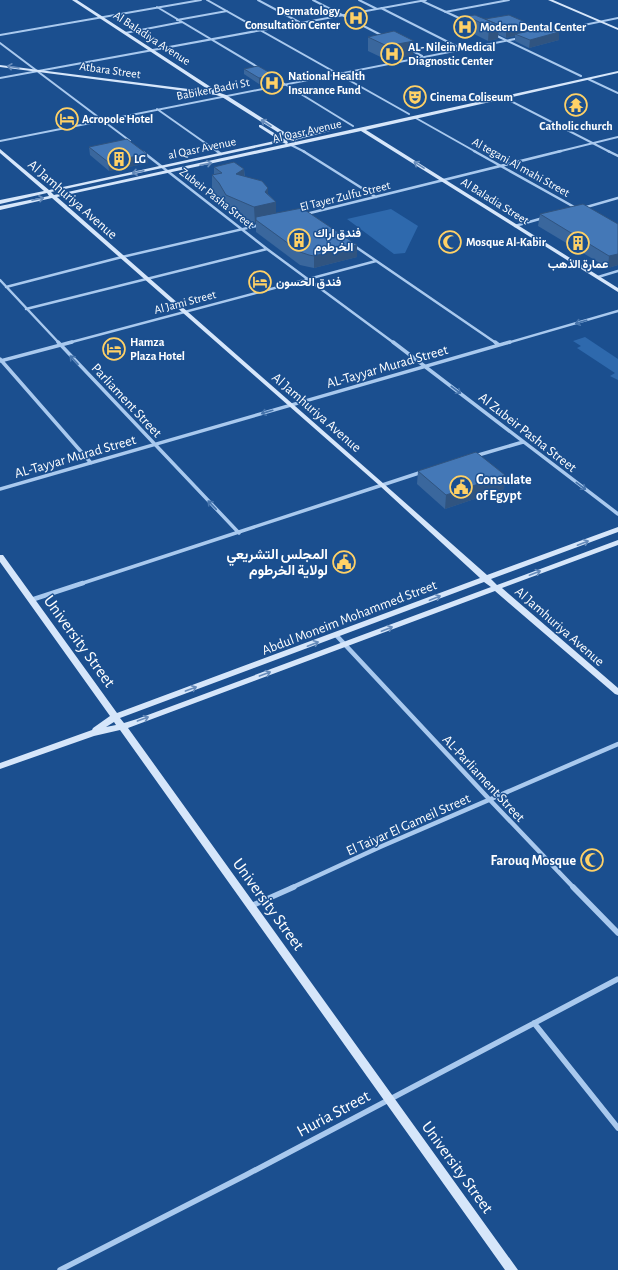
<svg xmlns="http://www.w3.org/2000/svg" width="618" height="1270" viewBox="0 0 618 1270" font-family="'Alegreya Sans',Vazirmatn,sans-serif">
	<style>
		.green { fill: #2e69ad }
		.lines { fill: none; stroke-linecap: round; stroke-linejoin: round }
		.street-far4 { stroke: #a9c9ee; stroke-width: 2 }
		.street-far3 { stroke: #a9c9ee; stroke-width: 2.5 }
		.street-far2 { stroke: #a9c9ee; stroke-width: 3.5 }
		.street-far1 { stroke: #a9c9ee; stroke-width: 4.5 }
		.street { stroke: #a9c9ee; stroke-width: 5.5 }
		.secondary { fill: #d6e6fa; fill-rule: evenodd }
		.wall { fill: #3a679d }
		.shaded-wall { fill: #305480 }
		.building { fill: #4478b7; stroke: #305480 }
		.oneway { stroke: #668bba }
		.oneway2 { stroke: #4674ac }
		.labels { text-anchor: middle; stroke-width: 3; stroke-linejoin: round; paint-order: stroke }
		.far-poi-label { font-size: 12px; font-weight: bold; fill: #fff; stroke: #1b4f8f; text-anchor: start }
		.far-street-label { font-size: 12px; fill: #fff; stroke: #1b4f8f }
		.street-label { font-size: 14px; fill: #fff; stroke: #1b4f8f }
		.poi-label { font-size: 14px; font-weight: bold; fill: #fff; stroke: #1b4f8f; text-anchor: end }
		.near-street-label { font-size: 17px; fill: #fff; stroke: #1b4f8f }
	</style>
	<rect width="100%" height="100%" fill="#1b4f8f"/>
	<!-- green -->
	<path class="green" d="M391 209 418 226 405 253 394 254 347 219Z
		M585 337 618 359V380L610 376 615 373 577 348 581 346 573 341Z"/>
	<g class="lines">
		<!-- street-far4 -->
		<path class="street-far4" d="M207 0 409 114
			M258 0 299 22
			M313 0 385 37
			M359 0 377 9
			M422 1 470 23
			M157 7 261 69
			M381 8 462 49
			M445 12 509 0
			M177 20 227 11
			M550 32 618 18
			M125 33 182 22
			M493 34 581 76
			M0 35 201 0
			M0 43 130 141
			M409 49 422 56
			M270 75 353 126
			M0 78 426 0
			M588 79 618 93
			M503 97 610 152
			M157 109 218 152
			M414 117 476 152
			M0 141 520 38
			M291 145 305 152
			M557 152 618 137"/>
		<!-- street-far3 -->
		<path class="street-far3" d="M217 151 221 154
			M303 151 376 197
			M474 151 576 208
			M608 151 618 156
			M143 152 267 249 394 343
			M583 208 618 198
			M306 214 561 151
			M515 226 543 218
			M353 245 496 343
			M598 277 618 271
			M0 280 59 343
			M6 287 122 257 260 225
			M26 309 267 249
			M68 343 376 261
			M507 343 618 311"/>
		<!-- street-far2 -->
		<path class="street-far2" d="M58 342 239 533
			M393 342 618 514
			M495 342 499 345
			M0 359 91 463
			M0 361 72 342
			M475 456 523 442
			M0 489 510 342
			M80 584 422 472"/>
		<!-- street-far1 -->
		<path class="street-far1" d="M31 600 83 583
			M336 635 490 800 574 888
			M291 888 380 847 618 744"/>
		<!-- street -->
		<path class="street" d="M573 887 618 933
			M251 906 294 887
			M534 1023 618 1128
			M60 1270 246 1175 618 979"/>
		<!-- secondary -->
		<path class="secondary" d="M72 0H77L220 93 226 95 292 137 328 130 330 131 295 140 296 141 294 142 290 141H287L288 143 286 144 282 142 51 192 54 195 618 71V73L366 130 618 288V292L361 131 57 197 384 484 487 575 618 527V532L491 579 497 585 618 540V545L502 588 618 688V695L615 694 495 591 128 728 518 1270H505L120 730 94 736 0 769V763L92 730 93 728 110 716 0 562V555H3L117 713 480 578 380 486 52 198 0 210V206L49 196 47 193 0 204V200L44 191 0 153V149L49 190 279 140 259 127V125H261L284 139 287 138 222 97 216 95 0 67V65L212 92ZM484 582 491 587 137 719 124 723 120 718ZM114 722 116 725 106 727Z
			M548 0H553L618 28V30Z"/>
	</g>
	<!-- wall -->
	<path class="wall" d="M467 16 485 19 531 30 559 32V40L529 48 515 41V36L506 38 498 34V39L488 41 466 30Z
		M368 37 413 55 387 60 368 51Z
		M244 69 274 75V81L259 84 244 74Z
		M89 147 148 163 109 171 90 155Z
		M214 167 244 169 245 177 268 194 276 202V213L357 245V257L314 268 309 267 300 265 256 232V223H255L227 211 220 200 212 192V175H214Z
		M540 214 618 224V265L608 268 538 226Z
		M418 471 505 475 504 489 445 509 417 484Z"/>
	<!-- shaded-wall -->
	<path class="shaded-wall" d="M499 25 498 39 488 41 489 27Z
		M532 25 531 33 515 34V36L506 38V30Z
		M559 32V40L529 48 530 40Z
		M414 41 413 55 387 60V46Z
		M274 75V81L259 84V78Z
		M147 154 148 163 109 171 108 162Z
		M244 169 245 186 236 174Z
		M268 188V204L276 202V219L256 220V223H255L254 207Z
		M357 245V257L314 268V256Z
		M618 254V265L608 268 609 256Z
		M505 475 504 489 445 509 446 495Z"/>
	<!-- building -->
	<path class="building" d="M475 15 499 25 489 27 467 16Z
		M509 15 532 25 506 30 499 27V25L485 19Z
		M540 29 559 32 530 40 515 34Z
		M394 31 414 41 387 46 368 37Z
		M258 66 274 75 259 78 244 69Z
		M127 139 147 154 108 162 89 147Z
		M234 162 244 169 236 174 262 181 268 188 265 192 276 202 254 207 226 195 219 183 212 175 222 173 214 167Z
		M583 204 618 224V254L609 256 540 214Z
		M302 208 357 245 314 256 309 255 300 252 256 220V217Z
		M476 452 505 475 446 495 418 471Z"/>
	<!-- one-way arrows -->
	<defs><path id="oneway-shaft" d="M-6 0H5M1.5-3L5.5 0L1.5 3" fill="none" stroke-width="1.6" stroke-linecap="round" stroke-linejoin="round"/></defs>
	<g class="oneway">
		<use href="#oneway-shaft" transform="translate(13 67) rotate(-172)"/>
		<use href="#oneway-shaft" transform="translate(266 123) rotate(-147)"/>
		<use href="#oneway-shaft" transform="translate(206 164) rotate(-12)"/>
		<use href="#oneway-shaft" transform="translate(419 165) rotate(-148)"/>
		<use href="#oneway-shaft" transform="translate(138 172) rotate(168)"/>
		<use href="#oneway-shaft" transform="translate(38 199) rotate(-12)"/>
		<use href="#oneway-shaft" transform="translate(583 543) rotate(-21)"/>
		<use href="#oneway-shaft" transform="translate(535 573) rotate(-21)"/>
		<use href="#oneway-shaft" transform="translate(435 598) rotate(-21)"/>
		<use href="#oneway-shaft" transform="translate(387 629) rotate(-21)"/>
		<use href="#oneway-shaft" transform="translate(313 644) rotate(-21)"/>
		<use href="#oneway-shaft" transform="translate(265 674) rotate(-20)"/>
		<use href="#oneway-shaft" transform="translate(191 689) rotate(-20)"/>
		<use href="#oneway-shaft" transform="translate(143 719) rotate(-20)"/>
	</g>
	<g class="oneway2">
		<use href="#oneway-shaft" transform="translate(581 322) rotate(164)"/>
		<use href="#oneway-shaft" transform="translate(74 360) rotate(-133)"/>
		<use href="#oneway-shaft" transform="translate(456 390) rotate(37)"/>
		<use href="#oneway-shaft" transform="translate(267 412) rotate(164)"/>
		<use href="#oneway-shaft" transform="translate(581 486) rotate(37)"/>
		<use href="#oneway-shaft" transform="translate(212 505) rotate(-134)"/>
	</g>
	<!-- icons -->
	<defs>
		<g id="hospital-ring" transform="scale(1.15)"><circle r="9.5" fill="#1b4f8f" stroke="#ffd166" stroke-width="1.5"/><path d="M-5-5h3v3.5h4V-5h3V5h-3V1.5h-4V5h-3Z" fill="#ffd166"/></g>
		<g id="theatre-ring" transform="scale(1.15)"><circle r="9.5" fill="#1b4f8f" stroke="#ffd166" stroke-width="1.5"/><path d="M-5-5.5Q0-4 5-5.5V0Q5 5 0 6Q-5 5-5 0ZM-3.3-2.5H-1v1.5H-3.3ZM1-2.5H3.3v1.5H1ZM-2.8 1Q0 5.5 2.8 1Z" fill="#ffd166"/></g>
		<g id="temple-ring" transform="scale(1.15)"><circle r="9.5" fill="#1b4f8f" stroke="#ffd166" stroke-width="1.5"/><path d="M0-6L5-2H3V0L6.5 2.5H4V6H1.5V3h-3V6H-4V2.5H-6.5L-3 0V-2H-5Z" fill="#ffd166"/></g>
		<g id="hotel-ring" transform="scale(1.15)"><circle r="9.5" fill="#1b4f8f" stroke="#ffd166" stroke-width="1.5"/><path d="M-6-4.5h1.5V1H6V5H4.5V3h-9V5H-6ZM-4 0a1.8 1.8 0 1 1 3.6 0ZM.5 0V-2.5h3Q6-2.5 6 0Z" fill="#ffd166"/></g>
		<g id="building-ring" transform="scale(1.15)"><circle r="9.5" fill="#1b4f8f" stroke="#ffd166" stroke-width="1.5"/><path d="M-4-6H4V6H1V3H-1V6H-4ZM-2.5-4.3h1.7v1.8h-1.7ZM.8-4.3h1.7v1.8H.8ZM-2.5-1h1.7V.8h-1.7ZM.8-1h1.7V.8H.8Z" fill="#ffd166"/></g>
		<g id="mosque-ring" transform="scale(1.15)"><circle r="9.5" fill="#1b4f8f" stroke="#ffd166" stroke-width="1.5"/><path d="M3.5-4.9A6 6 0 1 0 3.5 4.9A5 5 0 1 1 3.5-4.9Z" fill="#ffd166"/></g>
		<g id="civic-ring" transform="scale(1.15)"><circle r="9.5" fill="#1b4f8f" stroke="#ffd166" stroke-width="1.5"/><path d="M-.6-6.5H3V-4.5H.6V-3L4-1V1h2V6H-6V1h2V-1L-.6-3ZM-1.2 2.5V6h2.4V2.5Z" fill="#ffd166"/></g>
	</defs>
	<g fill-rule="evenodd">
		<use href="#hospital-ring" x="356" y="18"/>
		<use href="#hospital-ring" x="465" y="27"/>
		<use href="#hospital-ring" x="392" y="54"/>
		<use href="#hospital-ring" x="272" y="83"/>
		<use href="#theatre-ring" x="415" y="97"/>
		<use href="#temple-ring" x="576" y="105"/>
		<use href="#hotel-ring" x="67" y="119"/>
		<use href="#building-ring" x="119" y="159"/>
		<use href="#building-ring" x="299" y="240"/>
		<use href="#mosque-ring" x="450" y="242"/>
		<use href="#building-ring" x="578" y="243"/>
		<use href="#hotel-ring" x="260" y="282"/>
		<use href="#hotel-ring" x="114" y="349"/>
		<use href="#civic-ring" x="461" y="487"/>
		<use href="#civic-ring" x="344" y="562"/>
		<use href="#mosque-ring" x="592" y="860"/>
	</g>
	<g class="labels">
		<!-- far-poi labels -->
		<g class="far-poi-label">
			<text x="340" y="15" text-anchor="end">Dermatology<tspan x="340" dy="14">Consultation Center</tspan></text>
			<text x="480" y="31">Modern Dental Center</text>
			<text x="408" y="51">AL- Nilein Medical<tspan x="408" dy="14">Diagnostic Center</tspan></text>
			<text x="288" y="80">National Health<tspan x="288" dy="14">Insurance Fund</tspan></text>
			<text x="430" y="101">Cinema Coliseum</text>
			<text x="82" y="123">Acropole Hotel</text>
			<text x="576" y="130" text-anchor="middle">Catholic church</text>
			<text x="134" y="163">LG</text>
			<text x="314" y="237">فندق اراك<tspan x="314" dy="14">الخرطوم</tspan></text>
			<text x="466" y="246">Mosque Al-Kabir</text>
			<text x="578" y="268" text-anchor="middle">عمارة الذهب</text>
			<text x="276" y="286">فندق الحسون</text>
			<text x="130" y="346">Hamza<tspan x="130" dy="14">Plaza Hotel</tspan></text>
		</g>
		<!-- far-street labels -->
		<g class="far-street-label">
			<text transform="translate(152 38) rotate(33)" y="4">Al Baladiya Avenue</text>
			<text transform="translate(110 70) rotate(8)" y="4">Atbara Street</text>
			<text transform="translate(213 89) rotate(-11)" y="4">Babiker Badri St</text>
			<text transform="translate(307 131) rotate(-13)" y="4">Al Qasr Avenue</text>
			<text transform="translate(202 148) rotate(-12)" y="4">al Qasr Avenue</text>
			<text transform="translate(521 167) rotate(29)" y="4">Al tegani Al mahi Street</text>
			<text transform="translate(345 196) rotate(-14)" y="4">El Tayer Zulfu Street</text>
			<text transform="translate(217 198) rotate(38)" y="4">Zubeir Pasha Street</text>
			<text transform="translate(495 201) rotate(32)" y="4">Al Baladia Street</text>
			<text transform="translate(185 302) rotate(-15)" y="4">Al Jami Street</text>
		</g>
		<!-- street labels -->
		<g class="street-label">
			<text transform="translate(73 199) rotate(41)" y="5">Al Jamhuriya Avenue</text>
			<text transform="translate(387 366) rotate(-16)" y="5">AL-Tayyar Murad Street</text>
			<text transform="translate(127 400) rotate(47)" y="5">Parliament Street</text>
			<text transform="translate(317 412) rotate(41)" y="5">Al Jamhuriya Avenue</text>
			<text transform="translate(528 432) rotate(38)" y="5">Al Zubeir Pasha Street</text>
			<text transform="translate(75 456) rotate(-16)" y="5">AL-Tayyar Murad Street</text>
			<text transform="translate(349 617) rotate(-21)" y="5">Abdul Moneim Mohammed Street</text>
			<text transform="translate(560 626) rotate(41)" y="5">Al Jamhuriya Avenue</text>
			<text transform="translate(484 778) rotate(47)" y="5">AL-Parliament Street</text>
			<text transform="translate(408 824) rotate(-24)" y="5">El Taiyar El Gameil Street</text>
		</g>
		<!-- poi labels -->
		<g class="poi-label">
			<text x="476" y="484" text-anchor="start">Consulate<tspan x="476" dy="16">of Egypt</tspan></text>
			<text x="328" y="559">المجلس التشريعي<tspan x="328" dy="16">لولاية الخرطوم</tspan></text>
			<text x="576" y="865">Farouq Mosque</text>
		</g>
		<!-- near-street labels -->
		<g class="near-street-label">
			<text transform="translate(80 641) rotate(54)" y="6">University Street</text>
			<text transform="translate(269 904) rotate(54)" y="6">University Street</text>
			<text transform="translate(333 1113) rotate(-28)" y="6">Huria Street</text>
			<text transform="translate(458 1167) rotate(54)" y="6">University Street</text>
		</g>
	</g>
</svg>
